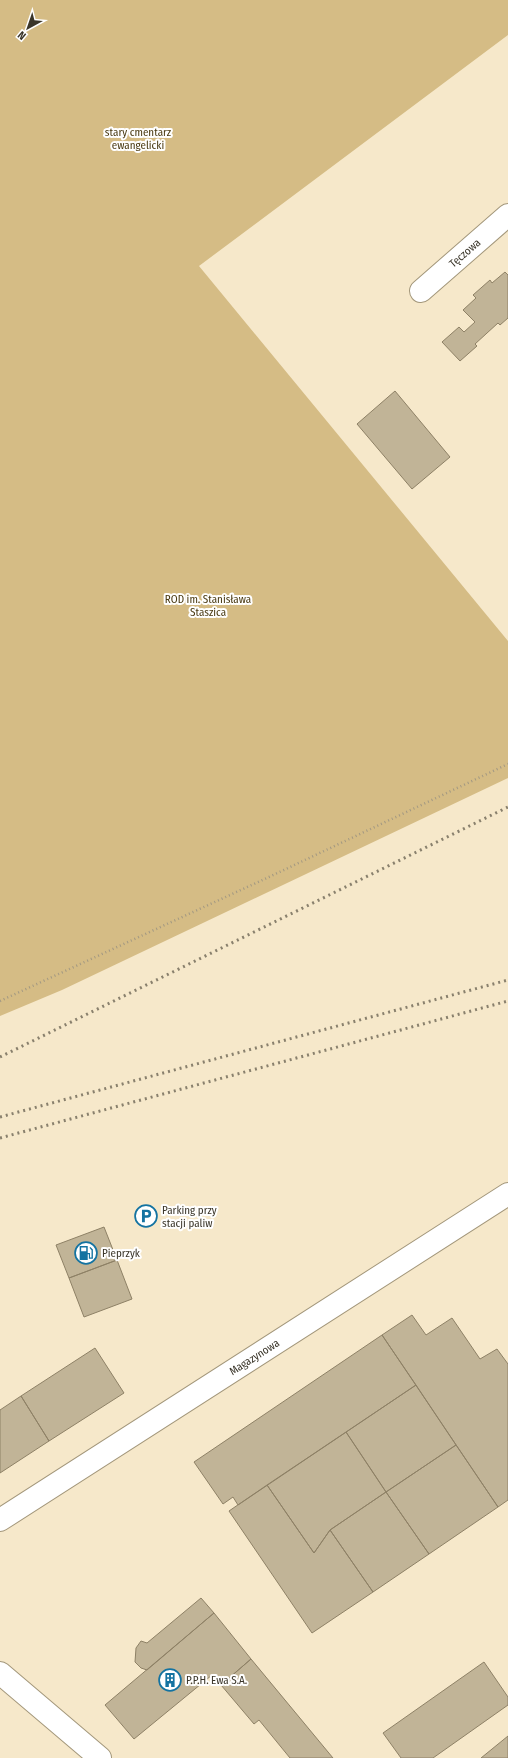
<svg xmlns="http://www.w3.org/2000/svg" width="508" height="1758" viewBox="0 0 508 1758" font-family="'Fira Sans Condensed',sans-serif">
	<style>
		.green { fill: #d5bc85 }
		.building { fill: #c1b497; stroke: #8e8166 }
		.lines { fill: none; stroke-linecap: round; stroke-linejoin: round }
		.minor-casing { stroke: #a3977b; stroke-width: 24 }
		.path { stroke: #a29882; stroke-width: 2.5; stroke-dasharray: 1 3; stroke-linecap: butt }
		.minor { stroke: #fff; stroke-width: 22 }
		.rail { stroke: #89806d; stroke-width: 3; stroke-dasharray: 2 4; stroke-linecap: butt }
		.labels { text-anchor: middle; stroke-width: 4; stroke-linejoin: round; paint-order: stroke }
		.park-label { font-size: 11px; fill: #493911; stroke: #fff }
		.street-label { font-size: 11px; fill: #3a3529; stroke: #fff }
		.poi-label { font-size: 11px; fill: #3a3529; stroke: #fff; text-anchor: start }
	</style>
	<rect width="100%" height="100%" fill="#f6e8ca"/>
	<!-- green -->
	<path class="green" d="M0 0H508V35L199 266 508 641V778L62 990 0 1016Z"/>
	<!-- building -->
	<path class="building" d="M505 272 508 275V318L500 325 498 323 475 344 477 346 460 361 442 342 459 327 464 332 475 322 463 310 476 298 473 295 490 280 492 283Z
		M395 391 450 457 412 489 357 424Z
		M104 1227 117 1260 69 1278 56 1245Z
		M117 1260 132 1299 84 1317 69 1278Z
		M412 1315 426 1335 452 1318 480 1359 497 1349 508 1364V1500L498 1507 382 1335Z
		M382 1335 416 1385 238 1505 233 1497 223 1504 194 1462Z
		M95 1348 124 1393 49 1441 21 1396Z
		M416 1385 456 1445 386 1492 346 1432Z
		M21 1396 49 1441 0 1473V1410Z
		M346 1432 386 1492 330 1530 314 1553 267 1485Z
		M456 1445 498 1507 429 1554 386 1492Z
		M267 1485 314 1553 330 1530 373 1592 312 1633 229 1511Z
		M386 1492 429 1554 373 1592 330 1530Z
		M201 1598 214 1613 147 1670 141 1668 135 1662 136 1648 141 1641 147 1643Z
		M214 1613 251 1659 221 1685 212 1675 134 1739 105 1705Z
		M251 1659 333 1758H290L259 1720 254 1724 221 1685Z
		M484 1662 508 1697V1705L433 1758H401L383 1733Z
		M508 1736V1758H481Z"/>
	<g class="lines">
		<!-- minor casing -->
		<g class="minor-casing">
			<g id="minor">
				<path id="s1" d="M421 291 508 215"/>
				<path id="s2" d="M0 1520 508 1194"/>
				<path d="M0 1673 100 1758"/>
			</g>
		</g>
		<!-- path -->
		<path class="path" d="M0 1001 269 877 508 764"/>
		<!-- minor -->
		<use href="#minor" class="minor"/>
		<!-- rail -->
		<path class="rail" d="M0 1057 508 807
			M0 1117 508 980
			M0 1138 508 1001"/>
	</g>
	<!-- icons -->
	<defs>
		<g id="parking-ring" transform="scale(1.15)"><circle r="9.5" fill="#fff" stroke="#1473a1" stroke-width="1.5"/><path d="M-3.5-5.5H1a3.5 3.5 0 0 1 0 7H-1V5.5H-3.5ZM-1-3.4V-.6H.8a1.4 1.4 0 0 0 0-2.8Z" fill="#1473a1"/></g>
		<g id="fuel-ring" transform="scale(1.15)"><circle r="9.5" fill="#fff" stroke="#1473a1" stroke-width="1.5"/><path d="M-5.5-6h7V0h2V4h1.3V-2.5L3-4.5l.8-.8L6-3V5H2.5V1h-1V6h-7ZM-4.2-4.7v3.2H.2V-4.7Z" fill="#1473a1"/></g>
		<g id="building-ring" transform="scale(1.15)"><circle r="9.5" fill="#fff" stroke="#1473a1" stroke-width="1.5"/><path d="M-4-6H4V6H1V3H-1V6H-4ZM-2.5-4.3h1.7v1.8h-1.7ZM.8-4.3h1.7v1.8H.8ZM-2.5-1h1.7V.8h-1.7ZM.8-1h1.7V.8H.8Z" fill="#1473a1"/></g>
	</defs>
	<g fill-rule="evenodd">
		<use href="#parking-ring" x="146" y="1216"/>
		<use href="#fuel-ring" x="86" y="1253"/>
		<use href="#building-ring" x="170" y="1680"/>
	</g>
	<g class="labels">
		<!-- park labels -->
		<g class="park-label">
			<text x="138" y="136">stary cmentarz<tspan x="138" dy="13">ewangelicki</tspan></text>
			<text x="208" y="603">ROD im. Stanisława<tspan x="208" dy="13">Staszica</tspan></text>
		</g>
		<!-- street labels -->
		<g class="street-label">
			<text dy="4" stroke="none"><textPath href="#s1" startOffset="58">Tęczowa</textPath></text>
			<text dy="4" stroke="none"><textPath href="#s2" startOffset="302">Magazynowa</textPath></text>
		</g>
		<!-- poi labels -->
		<g class="poi-label">
			<text x="162" y="1214">Parking przy<tspan x="162" dy="13">stacji paliw</tspan></text>
			<text x="102" y="1257">Pieprzyk</text>
			<text x="186" y="1684">P.P.H. Ewa S.A.</text>
		</g>
	</g>
	<!-- north arrow -->
	<g transform="translate(28 28) rotate(220)" stroke="#ffffff" stroke-width="3" paint-order="stroke">
	<path d="M0-3L7 15L0 10L-7 15Z" fill="#3a3529"/>
	<text y="-6" font-size="11" font-weight="bold" text-anchor="middle" fill="#3a3529">N</text>
	</g>
</svg>
